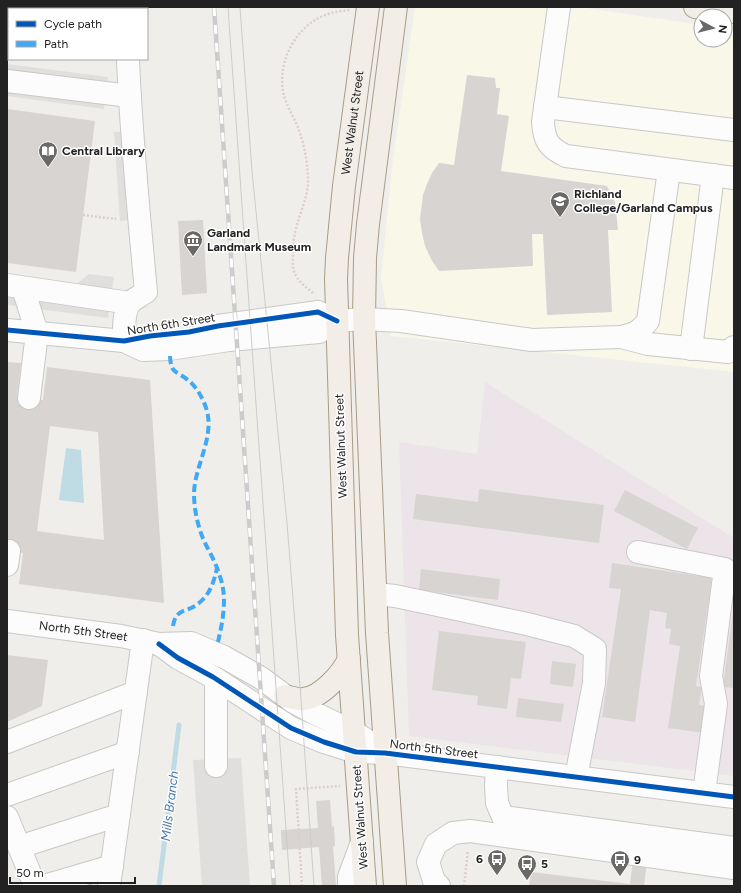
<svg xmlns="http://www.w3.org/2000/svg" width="741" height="893" viewBox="0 0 741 893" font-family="Figtree,sans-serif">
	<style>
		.industrial { fill: #ede4e9 }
		.education { fill: #f8f7e8 }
		.parking { fill: #e0dfde }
		.water { fill: #bfdbe3 }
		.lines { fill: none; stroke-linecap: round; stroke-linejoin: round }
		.stream { stroke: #bfdbe3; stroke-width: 5 }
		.building { fill: #d7d4d2; fill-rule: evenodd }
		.minor-casing { stroke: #c9c8c7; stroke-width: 24 }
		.major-casing { stroke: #a79c86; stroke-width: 24 }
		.path { stroke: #dccecd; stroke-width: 2.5; stroke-dasharray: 2 2; stroke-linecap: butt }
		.minor { stroke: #fdfcfc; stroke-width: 22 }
		.major { stroke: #f3ede7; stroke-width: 22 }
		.tram { stroke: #ccc; stroke-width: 1 }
		.rail-casing { stroke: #ccc; stroke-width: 4.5 }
		.rail { stroke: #fff; stroke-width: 3; stroke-dasharray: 9; stroke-linecap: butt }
		.quiet { stroke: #3fa9f5; stroke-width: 4; stroke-dasharray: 8 4; stroke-linecap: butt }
		.cycleway-casing { stroke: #fff; stroke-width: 8 }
		.cycleway { stroke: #0057b8; stroke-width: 5 }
		.labels { text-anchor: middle; stroke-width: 3; stroke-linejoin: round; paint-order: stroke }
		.street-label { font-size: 12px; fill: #222; stroke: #fff }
		.poi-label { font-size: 12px; font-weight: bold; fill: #222; stroke: #fff; text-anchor: start }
		.water-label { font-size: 13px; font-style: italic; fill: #4a7aab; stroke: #fff }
	</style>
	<rect width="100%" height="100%" fill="#f0eeeb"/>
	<!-- industrial -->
	<path class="industrial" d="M485 382 734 538V776L409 736 399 442 477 454Z"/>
	<!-- education -->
	<path class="education" d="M415 7H580L701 25V40H725V29L734 30V372L391 336 381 277 393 159Z"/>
	<!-- parking -->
	<path class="parking" d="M7 7H115V9H9V30L7 29Z
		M7 64 108 77 104 109 7 96Z
		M144 130 150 219 120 221 114 132Z
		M89 274 114 277 108 318 7 305V289L62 296Z
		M241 758 250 886H202L193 760Z"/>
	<!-- water -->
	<path class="water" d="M66 448 81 450 84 503 59 500Z"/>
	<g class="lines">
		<!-- stream -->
		<path class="stream" d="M159 886 179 725"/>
	</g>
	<!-- building -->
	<path class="building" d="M467 75 495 78 496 88H500L497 114 509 116 501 171 607 186 615 202 618 230H608L612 312 547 315 543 234H532L533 266 439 271 431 259 425 246 422 233 420 219 423 195 427 184 432 173 439 163 454 165Z
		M7 109 95 121 76 272 7 263Z
		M203 220 207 293 182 295 178 221Z
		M7 362 21 363 17 396 29 398 43 400 47 367 150 380 164 603 19 584 23 553 7 551ZM50 426 98 432 104 540 37 531Z
		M479 489 604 505 599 543 413 519 416 494 478 502Z
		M625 490 698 528 687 549 614 511Z
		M612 563 712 578 696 686 702 687 699 705 707 706 704 733 668 728 680 646 669 644 671 629 665 628 667 613 650 610 635 722 602 717 621 589 609 588Z
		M421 569 500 579 498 600 419 590Z
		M733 612H734V688L723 687Z
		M439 631 526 642 521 679 511 678 507 709 477 705 478 696 432 690Z
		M7 655 48 660 42 706 7 722Z
		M552 661 576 664 573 687 550 684Z
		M518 698 564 704 561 722 516 717Z
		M330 800 332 827 334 826 335 846H333L336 886H322L319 847 282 850 281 830 318 828 316 801Z
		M635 843 649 845 644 886H529L531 872 630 884Z"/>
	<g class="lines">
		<!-- minor casing -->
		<g class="minor-casing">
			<g id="minor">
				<path d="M128 7V9"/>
				<path d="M559 7 543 122C544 141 549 148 566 156L734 178"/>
				<path d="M16 9V7"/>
				<path d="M7 46H9"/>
				<path d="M7 81 130 96"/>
				<path d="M545 107 734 130"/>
				<path d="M7 285 130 303"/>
				<path d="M23 288 37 333 29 398"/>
				<path d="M204 329 218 326 318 312 337 321"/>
				<path d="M7 330 124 341 139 338"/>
				<path d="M621 337 648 344 728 352 734 347"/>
				<path d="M124 341 143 350 169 349 229 340 319 332 337 321 364 319 401 321 532 340 621 337C635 334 639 332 648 321L669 170"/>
				<path d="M124 341C124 331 123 312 130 303 132 300 142 295 146 292 139 215 131 137 128 59"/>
				<path d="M691 349 713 175"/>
				<path d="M638 552 725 569 711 676 716 704 704 793"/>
				<path d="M7 565 9 551"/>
				<path d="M376 594 395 596 433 604 527 624 574 636 595 649 594 683 576 777"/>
				<path id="s1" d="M7 621 121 636 159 644 191 643 224 657 261 678 292 701 314 713 354 732 368 741"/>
				<path d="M159 644 178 658 213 677 291 728 324 742 356 752 385 753 734 797"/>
				<path d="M7 742 136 692"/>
				<path d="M216 766V679"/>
				<path d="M497 767 496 786 497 803 503 817 734 848"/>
				<path d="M7 795 128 752"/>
				<path d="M7 817 35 886"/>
				<path d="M19 847 119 815"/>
				<path d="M44 886 112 866"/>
				<path d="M109 886 143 640"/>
				<path d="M349 886V877L362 842"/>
				<path d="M439 886 434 881 428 862 436 844 453 833 470 831 734 868"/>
			</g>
		</g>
		<!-- major casing -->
		<g class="major-casing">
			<g id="major">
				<path d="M695 7 734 12"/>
				<path d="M285 696C291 697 297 700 303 699 321 698 342 674 349 659"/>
				<path id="s2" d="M365 886 347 635 336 279 337 258 344 186 368 7"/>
				<path d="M395 886 377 633 364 319 365 258 368 224 396 7"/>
			</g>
		</g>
		<!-- path -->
		<path class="path" d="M83 215 116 219
			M313 293C307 288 300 283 296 276 292 270 293 262 293 255 293 245 294 235 297 225 301 210 309 194 308 178 307 159 304 142 297 125 292 114 285 103 283 91 278 61 295 28 323 16 331 12 341 11 350 10
			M302 886 296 789 340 786
			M464 886 468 850"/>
		<!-- minor -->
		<use href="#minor" class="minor"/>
		<!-- major -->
		<use href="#major" class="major"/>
		<!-- tram -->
		<path class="tram" d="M228 7 290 886
			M240 7 252 171 287 523 301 699 314 886"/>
		<!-- rail casing -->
		<g class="rail-casing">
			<path id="rail" d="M214 7 274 886"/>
		</g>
		<!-- rail -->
		<use href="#rail" class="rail"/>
		<!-- quiet -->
		<path class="quiet" d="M170 356C171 374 175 370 188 380 197 387 204 400 207 411 214 439 195 465 194 493 194 510 198 528 205 543 210 553 216 563 219 574 228 596 223 620 218 642
			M173 626C176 607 188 613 199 603 210 594 214 582 217 568"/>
		<!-- cycleway casing -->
		<g class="cycleway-casing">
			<path id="cycleway" d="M7 330 124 341 150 336 189 332 218 326 318 312 337 321
				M159 644 178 658 213 677 291 728 324 742 356 752 385 753 734 797"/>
		</g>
		<!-- cycleway -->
		<use href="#cycleway" class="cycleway"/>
	</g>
	<!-- icons -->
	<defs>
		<g id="library-pin" transform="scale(1)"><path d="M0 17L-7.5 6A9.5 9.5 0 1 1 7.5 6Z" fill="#6a6968" stroke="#fff"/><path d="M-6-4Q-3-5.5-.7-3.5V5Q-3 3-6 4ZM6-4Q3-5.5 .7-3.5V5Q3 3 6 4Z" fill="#fff"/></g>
		<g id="university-pin" transform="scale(1)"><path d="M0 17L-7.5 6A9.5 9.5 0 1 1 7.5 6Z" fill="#6a6968" stroke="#fff"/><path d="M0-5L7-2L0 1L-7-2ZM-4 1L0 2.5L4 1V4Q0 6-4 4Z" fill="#fff"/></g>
		<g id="museum-pin" transform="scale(1)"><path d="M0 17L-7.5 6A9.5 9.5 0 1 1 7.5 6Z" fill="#6a6968" stroke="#fff"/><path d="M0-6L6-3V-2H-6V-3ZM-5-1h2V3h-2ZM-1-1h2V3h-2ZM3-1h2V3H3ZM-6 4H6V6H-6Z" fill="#fff"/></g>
		<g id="bus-pin" transform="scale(1)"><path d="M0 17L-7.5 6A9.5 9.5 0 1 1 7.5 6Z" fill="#6a6968" stroke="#fff"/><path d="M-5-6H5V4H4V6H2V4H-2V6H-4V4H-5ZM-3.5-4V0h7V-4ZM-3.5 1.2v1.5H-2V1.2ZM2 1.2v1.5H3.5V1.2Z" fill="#fff"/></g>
	</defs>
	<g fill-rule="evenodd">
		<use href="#library-pin" x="48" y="151"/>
		<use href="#university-pin" x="560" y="201"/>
		<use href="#museum-pin" x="193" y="240"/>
		<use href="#bus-pin" x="497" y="859"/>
		<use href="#bus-pin" x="620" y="860"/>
		<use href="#bus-pin" x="527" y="864"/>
	</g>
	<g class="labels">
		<!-- street labels -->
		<g class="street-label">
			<text dy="4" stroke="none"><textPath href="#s2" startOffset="765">West Walnut Street</textPath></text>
			<text transform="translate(171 324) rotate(-9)" y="4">North 6th Street</text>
			<text transform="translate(341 446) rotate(-92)" y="4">West Walnut Street</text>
			<text dy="4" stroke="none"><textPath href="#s1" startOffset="77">North 5th Street</textPath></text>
			<text transform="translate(434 749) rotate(7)" y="4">North 5th Street</text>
			<text transform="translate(360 817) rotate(-94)" y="4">West Walnut Street</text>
		</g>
		<!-- poi labels -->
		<g class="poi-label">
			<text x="62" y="155">Central Library</text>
			<text x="574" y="198">Richland<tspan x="574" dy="14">College/Garland Campus</tspan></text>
			<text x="207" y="237">Garland<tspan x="207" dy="14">Landmark Museum</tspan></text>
			<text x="483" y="863" text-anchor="end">6</text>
			<text x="634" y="864">9</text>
			<text x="541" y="868">5</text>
		</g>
		<!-- water labels -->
		<g class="water-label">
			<text transform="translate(169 806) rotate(-83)" y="5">Mills Branch</text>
		</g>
	</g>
	<!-- border -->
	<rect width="741" height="893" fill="none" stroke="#222222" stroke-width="16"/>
	<!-- legend -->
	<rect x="8" y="8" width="140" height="52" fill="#ffffff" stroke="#a7a7a7"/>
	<rect x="16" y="21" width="20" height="6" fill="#0057b8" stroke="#a7a7a7"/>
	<text x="44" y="28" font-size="12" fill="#222222">Cycle path</text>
	<rect x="16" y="41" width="20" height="6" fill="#3fa9f5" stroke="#a7a7a7"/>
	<text x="44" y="48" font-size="12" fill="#222222">Path</text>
	<!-- north arrow -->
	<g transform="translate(713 28) rotate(97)"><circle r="19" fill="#ffffff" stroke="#a7a7a7"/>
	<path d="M0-3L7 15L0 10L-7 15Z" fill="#6a6968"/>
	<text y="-6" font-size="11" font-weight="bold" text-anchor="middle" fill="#222222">N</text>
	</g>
	<!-- scale -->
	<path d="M10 877v6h125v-6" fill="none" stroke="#222222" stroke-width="2"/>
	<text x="16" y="877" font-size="12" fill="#222222" stroke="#ffffff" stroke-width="3" paint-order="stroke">50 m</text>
</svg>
